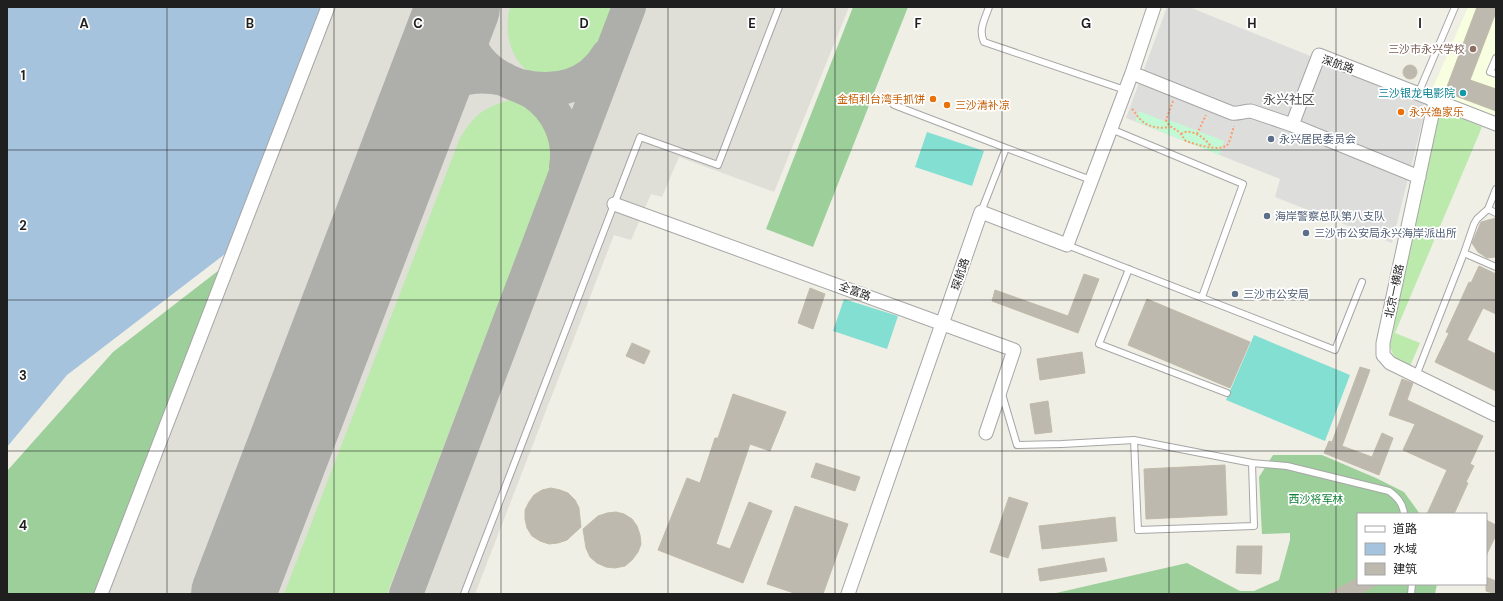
<svg xmlns="http://www.w3.org/2000/svg" width="1503" height="601" viewBox="0 0 1503 601" font-family="'DM Sans','Noto Sans SC',sans-serif">
	<style>
		.residential { fill: #dddddc }
		.education { fill: #f7ffe0 }
		.airport { fill: #dfded7 }
		.grass { fill: #bbeaac }
		.forest { fill: #9dcf9b }
		.park { fill: #c3fad5 }
		.pitch { fill: #84dfd3 }
		.water { fill: #a6c3de }
		.lines { fill: none; stroke-linecap: round; stroke-linejoin: round }
		.taxiway { stroke: #aeaeaa; stroke-width: 34 }
		.runway { stroke: #aeaeaa; stroke-width: 84 }
		.building { fill: #bdb9af; stroke: #c2baa8 }
		.service-casing { stroke: #a6a6a6; stroke-width: 8 }
		.minor-casing { stroke: #a6a6a6; stroke-width: 15 }
		.path { stroke: #fa9f6d; stroke-width: 2; stroke-dasharray: 2 2; stroke-linecap: butt }
		.service { stroke: #fff; stroke-width: 6 }
		.minor { stroke: #fff; stroke-width: 13 }
		.grid { fill: none; stroke: #1f1f1f; stroke-width: 1; stroke-opacity: 0.55 }
		.education-dot { fill: #8d6e63; stroke: #fff; stroke-width: 1.5 }
		.culture-dot { fill: #0f9aa8; stroke: #fff; stroke-width: 1.5 }
		.food-dot { fill: #e8710a; stroke: #fff; stroke-width: 1.5 }
		.service-dot { fill: #5c6f8a; stroke: #fff; stroke-width: 1.5 }
		.labels { text-anchor: middle; stroke-width: 3.5; stroke-linejoin: round; paint-order: stroke }
		.education-label { font-size: 11px; fill: #785e54; stroke: #fff; text-anchor: end }
		.street-label { font-size: 11px; fill: #1f1f1f; stroke: #fff }
		.culture-label { font-size: 11px; fill: #0d838f; stroke: #fff; text-anchor: end }
		.food-label { font-size: 11px; fill: #c56008; stroke: #fff; text-anchor: start }
		.service-label { font-size: 11px; fill: #4e5e75; stroke: #fff; text-anchor: start }
		.park-label { font-size: 11px; fill: #0c7f33; stroke: #fff }
		.quarter-label { font-size: 13px; fill: #525252; stroke: #fff }
		.grid-label { font-size: 13px; text-anchor: middle; font-weight: bold; fill: #1f1f1f; stroke: #fff; stroke-width: 3.5; stroke-linejoin: round; paint-order: stroke }
	</style>
	<rect width="100%" height="100%" fill="#f0efe6"/>
	<!-- residential -->
	<path class="residential" d="M1167 7H1189L1427 103 1392 243 1275 197 1280 179 1126 118Z"/>
	<!-- education -->
	<path class="education" d="M1468 7H1496V117L1431 92Z"/>
	<!-- airport -->
	<path class="airport" d="M321 7H849L774 192 679 157 662 197 651 194 631 240 614 235 475 594H94Z"/>
	<!-- grass -->
	<path class="grass" d="M510 7H612C605 25 600 45 586 59 541 103 497 60 510 7Z
		M509 100C513 100 518 100 522 101 542 108 555 136 553 156 552 161 551 165 550 169L387 594H284L460 138C475 114 482 109 509 100Z
		M1442 113H1449L1482 127 1395 333 1420 343 1410 366C1398 360 1394 360 1390 346L1434 131 1438 119Z"/>
	<!-- forest -->
	<path class="forest" d="M853 7H908L813 247 766 229Z
		M223 267 99 594H7V471L113 352Z
		M1273 455H1322L1376 478 1404 492 1420 514H1358V584H1437L1435 594H1056V593L1187 563 1240 591H1254L1279 580 1290 540V533L1262 534 1259 477Z"/>
	<!-- park -->
	<path class="park" d="M1139 111 1164 121 1169 120 1224 141 1219 155 1135 121Z"/>
	<!-- pitch -->
	<path class="pitch" d="M927 132 984 151 972 186 915 167Z
		M844 299 898 316 887 349 833 331Z
		M1254 335 1350 375 1325 441 1226 400Z"/>
	<!-- water -->
	<path class="water" d="M7 7H321L225 254 67 375 7 447Z"/>
	<g class="lines">
		<!-- taxiway -->
		<path class="taxiway" d="M461 7C460 37 476 65 503 79 513 84 524 87 534 93 558 109 571 139 566 167
			M521 86C555 94 589 87 608 55
			M417 112C439 82 467 71 504 79
			M406 594 629 7"/>
		<!-- runway -->
		<path class="runway" d="M233 594 458 7"/>
	</g>
	<!-- building -->
	<path class="building" d="M1477 7H1496V12L1470 80 1496 89V111L1445 92Z
		M1403 72a7 7 0 1 1 14 0a7 7 0 1 1-14 0Z
		M1496 218V257L1487 258 1478 252 1472 243 1481 222Z
		M1479 266 1496 274V314L1483 308 1467 340 1496 354V391L1435 362 1449 333 1446 332 1469 282 1471 283Z
		M1084 274 1099 279 1078 333 992 301 995 290 1068 316Z
		M810 288 825 294 813 329 798 323Z
		M1147 299 1250 342 1230 388 1128 345Z
		M632 343 650 351 644 364 626 356Z
		M1082 352 1085 373 1040 380 1037 359Z
		M1360 367 1370 370 1342 446 1372 457 1382 433 1393 438 1379 475 1324 453 1329 441 1332 442Z
		M1402 379 1413 383 1407 400 1483 436 1470 464 1474 466 1466 482 1468 483 1454 514H1427L1447 470 1403 450 1415 424 1389 415Z
		M733 394 786 412 770 451 750 444 716 544 730 549 749 502 772 511 743 583 658 550 687 478 700 483 715 438H718Z
		M1048 401 1052 432 1035 434 1030 404Z
		M816 463 860 477 855 491 811 477Z
		M1225 465 1227 515 1146 519 1144 469Z
		M551 488 560 490 568 493 575 500 579 508 581 527 567 540 558 543 549 544 540 541 532 536 527 528 525 519V510L529 502 534 495 542 490Z
		M1009 497 1028 503 1008 558 990 552Z
		M795 506 848 524 823 594H797L767 584Z
		M616 512 624 514 632 519 637 526 640 535 641 544 638 552 632 560 625 566 615 568 606 567 597 563 590 557 586 548 583 529 598 516 607 513Z
		M1115 517 1117 541 1042 549 1039 526Z
		M1486 520 1496 525V535L1486 556Z
		M1237 546H1262L1261 574 1236 573Z
		M1104 558 1107 571 1040 581 1038 569Z
		M1486 577 1496 581V594L1486 591Z
		M1358 578V584H1379L1360 594H1327Z"/>
	<g class="lines">
		<!-- service casing -->
		<g class="service-casing">
			<path id="service" d="M989 7C985 19 978 30 984 42L1125 90
				M1496 58 1490 72 1496 74
				M1418 94 1455 7
				M894 105 1006 148
				M1111 129 1243 184 1202 297
				M1496 189 1488 209 1496 213
				M981 212 1006 148 1091 180
				M1067 245 1335 350 1362 282
				M1464 253 1496 267
				M1129 269 1099 344 1227 393
				M1416 376 1464 253 1474 224 1477 219 1488 209
				M1002 394 1017 445 1062 444 1134 440 1252 463 1287 466 1389 491C1397 497 1403 503 1404 514
				M1134 440 1138 530 1254 526 1252 463
				M464 594 640 137 718 165 779 7
				M1411 594 1412 584"/>
		</g>
		<!-- minor casing -->
		<g class="minor-casing">
			<path id="minor" d="M1132 73 1232 113C1239 114 1244 111 1251 111L1292 125 1319 55 1496 124
				M1435 101 1383 343V355L1390 363 1496 415
				M1292 125 1419 177
				M614 204 1014 350 986 433
				M101 594 328 7
				M848 594 981 212 1067 245 1132 73 1154 7"/>
		</g>
		<!-- path -->
		<path class="path" d="M1173 101 1166 120C1170 129 1174 127 1180 133 1183 136 1183 138 1186 141 1195 144 1221 153 1228 144 1231 139 1232 131 1234 126
			M1132 109C1135 112 1137 116 1140 119 1147 127 1159 129 1169 127
			M1181 134C1190 127 1206 138 1211 147
			M1197 134 1206 115"/>
		<!-- service -->
		<use href="#service" class="service"/>
		<!-- minor -->
		<use href="#minor" class="minor"/>
	</g>
	<!-- grid -->
	<path class="grid" d="M167 7V594M334 7V594M501 7V594M668 7V594M835 7V594M1002 7V594M1169 7V594M1336 7V594M7 150H1496M7 300H1496M7 451H1496"/>
	<!-- markers -->
	<circle class="education-dot" cx="1473" cy="49" r="4"/>
	<circle class="culture-dot" cx="1463" cy="93" r="4"/>
	<g class="food-dot">
		<circle cx="933" cy="99" r="4"/>
		<circle cx="947" cy="105" r="4"/>
		<circle cx="1401" cy="112" r="4"/>
	</g>
	<g class="service-dot">
		<circle cx="1271" cy="139" r="4"/>
		<circle cx="1267" cy="216" r="4"/>
		<circle cx="1306" cy="233" r="4"/>
		<circle cx="1235" cy="294" r="4"/>
	</g>
	<g class="labels">
		<!-- education labels -->
		<g class="education-label">
			<text x="1465" y="53">三沙市永兴学校</text>
		</g>
		<!-- street labels -->
		<g class="street-label">
			<text transform="translate(1338 64) rotate(19)" y="4">深航路</text>
			<text transform="translate(960 274) rotate(-71)" y="4">琛航路</text>
			<text transform="translate(855 291) rotate(20)" y="4">全富路</text>
			<text transform="translate(1394 291) rotate(-78)" y="4">北京一横路</text>
		</g>
		<!-- culture labels -->
		<g class="culture-label">
			<text x="1455" y="97">三沙银龙电影院</text>
		</g>
		<!-- food labels -->
		<g class="food-label">
			<text x="925" y="103" text-anchor="end">金栢利台湾手抓饼</text>
			<text x="955" y="109">三沙清补凉</text>
			<text x="1409" y="116">永兴渔家乐</text>
		</g>
		<!-- service labels -->
		<g class="service-label">
			<text x="1279" y="143">永兴居民委员会</text>
			<text x="1275" y="220">海岸警察总队第八支队</text>
			<text x="1314" y="237">三沙市公安局永兴海岸派出所</text>
			<text x="1243" y="298">三沙市公安局</text>
		</g>
		<!-- park labels -->
		<g class="park-label">
			<text x="1316" y="503">西沙将军林</text>
		</g>
		<!-- quarter labels -->
		<g class="quarter-label">
			<text x="1289" y="104">永兴社区</text>
		</g>
	</g>
	<g class="grid-label">
		<text x="84" y="28">A</text>
		<text x="250" y="28">B</text>
		<text x="418" y="28">C</text>
		<text x="584" y="28">D</text>
		<text x="752" y="28">E</text>
		<text x="918" y="28">F</text>
		<text x="1086" y="28">G</text>
		<text x="1252" y="28">H</text>
		<text x="1420" y="28">I</text>
		<text x="23" y="80">1</text>
		<text x="23" y="230">2</text>
		<text x="23" y="380">3</text>
		<text x="23" y="530">4</text>
	</g>
	<!-- border -->
	<rect width="1503" height="601" fill="none" stroke="#1f1f1f" stroke-width="16"/>
	<!-- legend -->
	<rect x="1357" y="513" width="130" height="72" fill="#ffffff" stroke="#a5a5a5"/>
	<rect x="1365" y="526" width="20" height="6" fill="#ffffff" stroke="#a5a5a5"/>
	<text x="1393" y="533" font-size="12" fill="#1f1f1f">道路</text>
	<rect x="1365" y="543" width="20" height="12" fill="#a6c3de" stroke="#a5a5a5"/>
	<text x="1393" y="553" font-size="12" fill="#1f1f1f">水域</text>
	<rect x="1365" y="563" width="20" height="12" fill="#bdb9af" stroke="#a5a5a5"/>
	<text x="1393" y="573" font-size="12" fill="#1f1f1f">建筑</text>
</svg>
